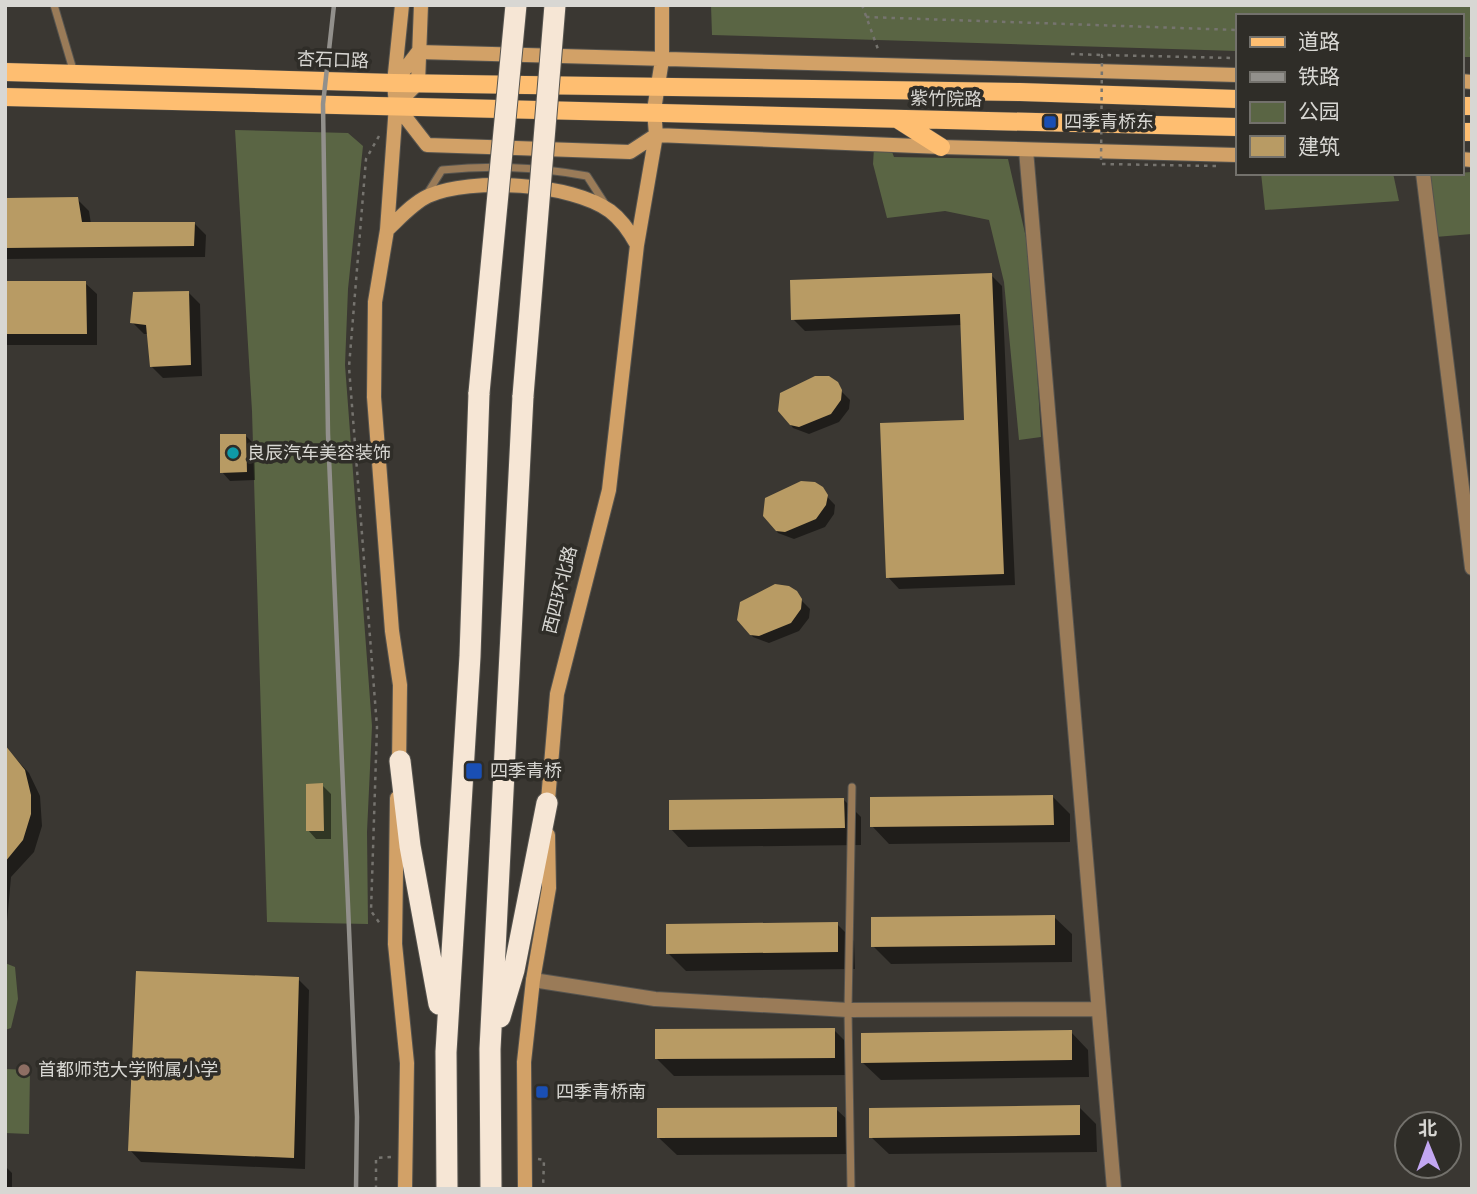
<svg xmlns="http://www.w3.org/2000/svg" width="1477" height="1194" viewBox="0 0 1477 1194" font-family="'Work Sans','Noto Sans SC',sans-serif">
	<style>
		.green { fill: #5a6544 }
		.shadow { fill: #0007 }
		.building { fill: #b89b64 }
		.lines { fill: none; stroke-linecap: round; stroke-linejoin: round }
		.lane-casing { stroke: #56544f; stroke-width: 9 }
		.street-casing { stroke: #56544f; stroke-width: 16 }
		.secondary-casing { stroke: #56544f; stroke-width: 16 }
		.primary-casing { stroke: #56544f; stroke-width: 19 }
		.highway-casing { stroke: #56544f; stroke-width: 23 }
		.path { stroke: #76746f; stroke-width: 2.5; stroke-dasharray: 3.5 5; stroke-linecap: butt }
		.lane { stroke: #9a7b58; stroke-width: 7 }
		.street { stroke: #9a7b58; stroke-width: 14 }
		.secondary { stroke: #d2a167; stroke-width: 14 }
		.primary { stroke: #febe71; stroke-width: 18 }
		.highway { stroke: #f6e6d5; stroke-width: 21 }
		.rail { stroke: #92908c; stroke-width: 4.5 }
		.highway-bridge-casing { stroke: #56544f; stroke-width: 23; stroke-linecap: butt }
		.path-bridge { stroke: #76746f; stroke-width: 2.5; stroke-dasharray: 3.5 5; stroke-linecap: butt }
		.highway-bridge { stroke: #f6e6d5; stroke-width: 21 }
		.transit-dot { fill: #1a4fb4; stroke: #2f2d28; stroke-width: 2.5 }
		.culture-dot { fill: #0f9aa8; stroke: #2f2d28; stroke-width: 2.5 }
		.education-dot { fill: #8d6e63; stroke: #2f2d28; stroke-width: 2.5 }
		.labels { text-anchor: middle; stroke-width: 7; stroke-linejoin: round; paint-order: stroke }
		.street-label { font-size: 18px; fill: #d8d7d3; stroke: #2f2d28 }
		.poi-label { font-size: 18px; fill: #d8d7d3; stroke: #2f2d28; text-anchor: start }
	</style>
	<rect width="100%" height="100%" fill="#3a3732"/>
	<!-- green -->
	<path class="green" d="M711 5H1472V57H1461V16H1237V51L712 35Z
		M235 130 348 133 363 146 348 289 345 365 372 726 367 832 368 924 267 922 252 411Z
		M874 148 891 149 894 157 1008 159 1030 255 1041 437 1019 440 1004 282 989 220 945 211 887 218 873 164Z
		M1472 172V234L1435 237 1426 175Z
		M1261 173H1393L1399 201 1265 210Z
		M5 963 15 967 18 999 11 1028 5 1030Z
		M5 1069 30 1070 29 1134 5 1133Z"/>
	<!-- shadow -->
	<path class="shadow" d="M77 199 89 211 91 224H195L206 235 205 257 5 259V200Z
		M991 275 1002 286 1015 585 899 589 888 577 966 421 962 325 805 331 793 319Z
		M5 283H85L97 294V345H5Z
		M188 292 200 304 202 376 163 378 151 366 149 334H144L132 322Z
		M828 378 850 400 849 409 839 422 809 434 793 428 780 411Z
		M245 435 254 444 255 480 230 481 222 472Z
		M814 483 835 505 834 514 825 527 794 539 778 533 765 516Z
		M788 587 810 609 809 618 799 631 769 643 753 637 739 620Z
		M5 747 29 773 40 796 42 826 34 852 11 877 5 944Z
		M322 785 331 794V839H316L308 830Z
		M1053 797 1070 814V842L889 844 872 826Z
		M844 800 861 817V845L688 847 671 829Z
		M1054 917 1072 934V962L891 964 873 946Z
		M837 924 854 941 855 969 686 971 668 953Z
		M298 979 309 990 305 1169 141 1162 130 1150Z
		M834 1030 851 1047 852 1075 674 1076 657 1059Z
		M1071 1032 1088 1050 1089 1077 881 1080 863 1063Z
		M1079 1107 1096 1124 1097 1152 889 1154 871 1137Z
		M836 1109 854 1126V1154L677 1155 659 1138Z
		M5 1166 12 1173V1189H5Z"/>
	<!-- building -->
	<path class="building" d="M78 197 82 222H195L194 246 5 248V198Z
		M992 273 1004 574 886 578 880 423 964 420 960 314 791 320 790 280Z
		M5 281H86L87 334H5Z
		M189 291 191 365 150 367 146 325 130 323 133 292Z
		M815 376H829L838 382 842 390 841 400 831 414 799 427 790 425 778 411 780 393Z
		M220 434H246L247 472 220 473Z
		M801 481 815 482 823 487 828 495 826 505 816 519 785 532 776 531 763 516 765 498Z
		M775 584 789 586 797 591 802 599 801 609 791 623 759 636 750 635 737 620 740 602Z
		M5 745 25 770 31 795V814L23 840 5 862Z
		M323 783 324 831H306V784Z
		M1053 795 1054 825 870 827V797Z
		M844 798 845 828 669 830V800Z
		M1055 915V945L871 947V917Z
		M838 922V952L666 954V924Z
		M136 971 299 977 294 1158 128 1151Z
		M835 1028V1058L655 1059V1029Z
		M1072 1030V1060L861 1063V1033Z
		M1080 1105V1135L869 1138V1108Z
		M837 1107V1137L657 1138V1108Z"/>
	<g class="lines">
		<!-- lane casing -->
		<g class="lane-casing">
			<path id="lane" d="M54 5 74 73
				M427 194 442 170C490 165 540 167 587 176L607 207
				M851 1189 848 1010 852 787"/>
		</g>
		<!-- street casing -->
		<g class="street-casing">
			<path id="street" d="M1026 150 1114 1189
				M1423 173 1472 568
				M533 980 655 999 848 1010 1096 1009"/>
		</g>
		<!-- secondary casing -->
		<g class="secondary-casing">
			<path id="secondary" d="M1461 81 1472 82
				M395 82 418 52 1237 75
				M396 105 427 145 630 152 656 135 941 147 1237 155
				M396 105 418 83 421 5
				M1461 159 1472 160
				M387 230C399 219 413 203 428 196 471 177 572 183 610 211 622 220 630 232 637 245
				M399 767 400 685 392 631 374 397 375 302 387 230 396 105 394 83 402 5
				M397 798 395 944 407 1063 405 1189
				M547 812 557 694 609 490 637 245 656 135 654 110 662 60V5
				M525 1189 524 1062 533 980 549 888 548 835"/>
		</g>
		<!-- primary casing -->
		<g class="primary-casing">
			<path id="primary" d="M5 72 394 83 1020 92 1237 99
				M5 97 1237 127
				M1461 106H1472
				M897 119 941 147
				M1461 132H1472"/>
		</g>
		<!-- highway casing -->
		<g class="highway-casing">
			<path id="highway" d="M400 761 410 846 439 1004
				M500 1017 514 970 547 803
				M447 1189 446 1052 470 656 479 393
				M491 1189 490 1049 523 396"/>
		</g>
		<!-- path -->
		<path class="path" d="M862 5 879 52
			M866 17 1237 30
			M1461 38H1472
			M1071 54 1102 55
			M379 136 366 159 349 367 377 727 371 911 381 925
			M538 1159 544 1160 543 1189
			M376 1189V1158L391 1157"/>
		<!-- lane -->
		<use href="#lane" class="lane"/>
		<!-- street -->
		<use href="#street" class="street"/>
		<!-- secondary -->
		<use href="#secondary" class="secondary"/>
		<!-- primary -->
		<use href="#primary" class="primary"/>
		<!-- highway -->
		<use href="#highway" class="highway"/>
		<!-- rail -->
		<path class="rail" d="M334 5 323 104 328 434 357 1117 356 1189"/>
		<!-- highway-bridge casing -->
		<g class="highway-bridge-casing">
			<path id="highway-bridge" d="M479 393 516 5
				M523 396 555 5"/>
		</g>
		<!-- path-bridge -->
		<path class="path-bridge" d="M1216 166 1101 164 1102 55 1234 58"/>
		<!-- highway-bridge -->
		<use href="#highway-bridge" class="highway-bridge"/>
	</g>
	<!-- markers -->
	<g class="transit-dot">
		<rect x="1043" y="115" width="14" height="14" rx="3.5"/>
		<rect x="465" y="762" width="18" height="18" rx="3.5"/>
		<rect x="535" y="1085" width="14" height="14" rx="3.5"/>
	</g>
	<circle class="culture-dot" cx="233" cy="453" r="7"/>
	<circle class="education-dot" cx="24" cy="1070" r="7"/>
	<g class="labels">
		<!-- street labels -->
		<g class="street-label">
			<text transform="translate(333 60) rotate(2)" y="6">杏石口路</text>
			<text transform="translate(946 99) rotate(1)" y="6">紫竹院路</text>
			<text transform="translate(560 590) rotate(-76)" y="6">西四环北路</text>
		</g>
		<!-- poi labels -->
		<g class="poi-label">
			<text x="1064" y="128">四季青桥东</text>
			<text x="247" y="459">良辰汽车美容装饰</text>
			<text x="490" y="777">四季青桥</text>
			<text x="38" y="1076">首都师范大学附属小学</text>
			<text x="556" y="1098">四季青桥南</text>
		</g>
	</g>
	<!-- border -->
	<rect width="1477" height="1194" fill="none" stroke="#d8d7d3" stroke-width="14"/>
	<!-- legend -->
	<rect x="1236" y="14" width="228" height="161" fill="#2f2d28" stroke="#73716c" stroke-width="2"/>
	<rect x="1250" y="37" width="35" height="10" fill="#febe71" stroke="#73716c" stroke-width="2"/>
	<text x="1298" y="49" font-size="21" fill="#d8d7d3">道路</text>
	<rect x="1250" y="72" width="35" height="10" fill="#92908c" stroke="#73716c" stroke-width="2"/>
	<text x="1298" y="84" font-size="21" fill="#d8d7d3">铁路</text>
	<rect x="1250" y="102" width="35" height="21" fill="#5a6544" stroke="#73716c" stroke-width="2"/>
	<text x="1298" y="119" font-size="21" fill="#d8d7d3">公园</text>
	<rect x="1250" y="136" width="35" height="21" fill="#b89b64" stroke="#73716c" stroke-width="2"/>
	<text x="1298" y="154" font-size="21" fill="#d8d7d3">建筑</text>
	<!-- north arrow -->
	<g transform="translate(1428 1145) rotate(359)"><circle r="33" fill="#2f2d28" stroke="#73716c" stroke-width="2"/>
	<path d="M0-5L12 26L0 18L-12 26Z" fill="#c3a7f2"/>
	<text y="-10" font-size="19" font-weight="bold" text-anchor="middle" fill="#d8d7d3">北</text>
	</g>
</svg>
